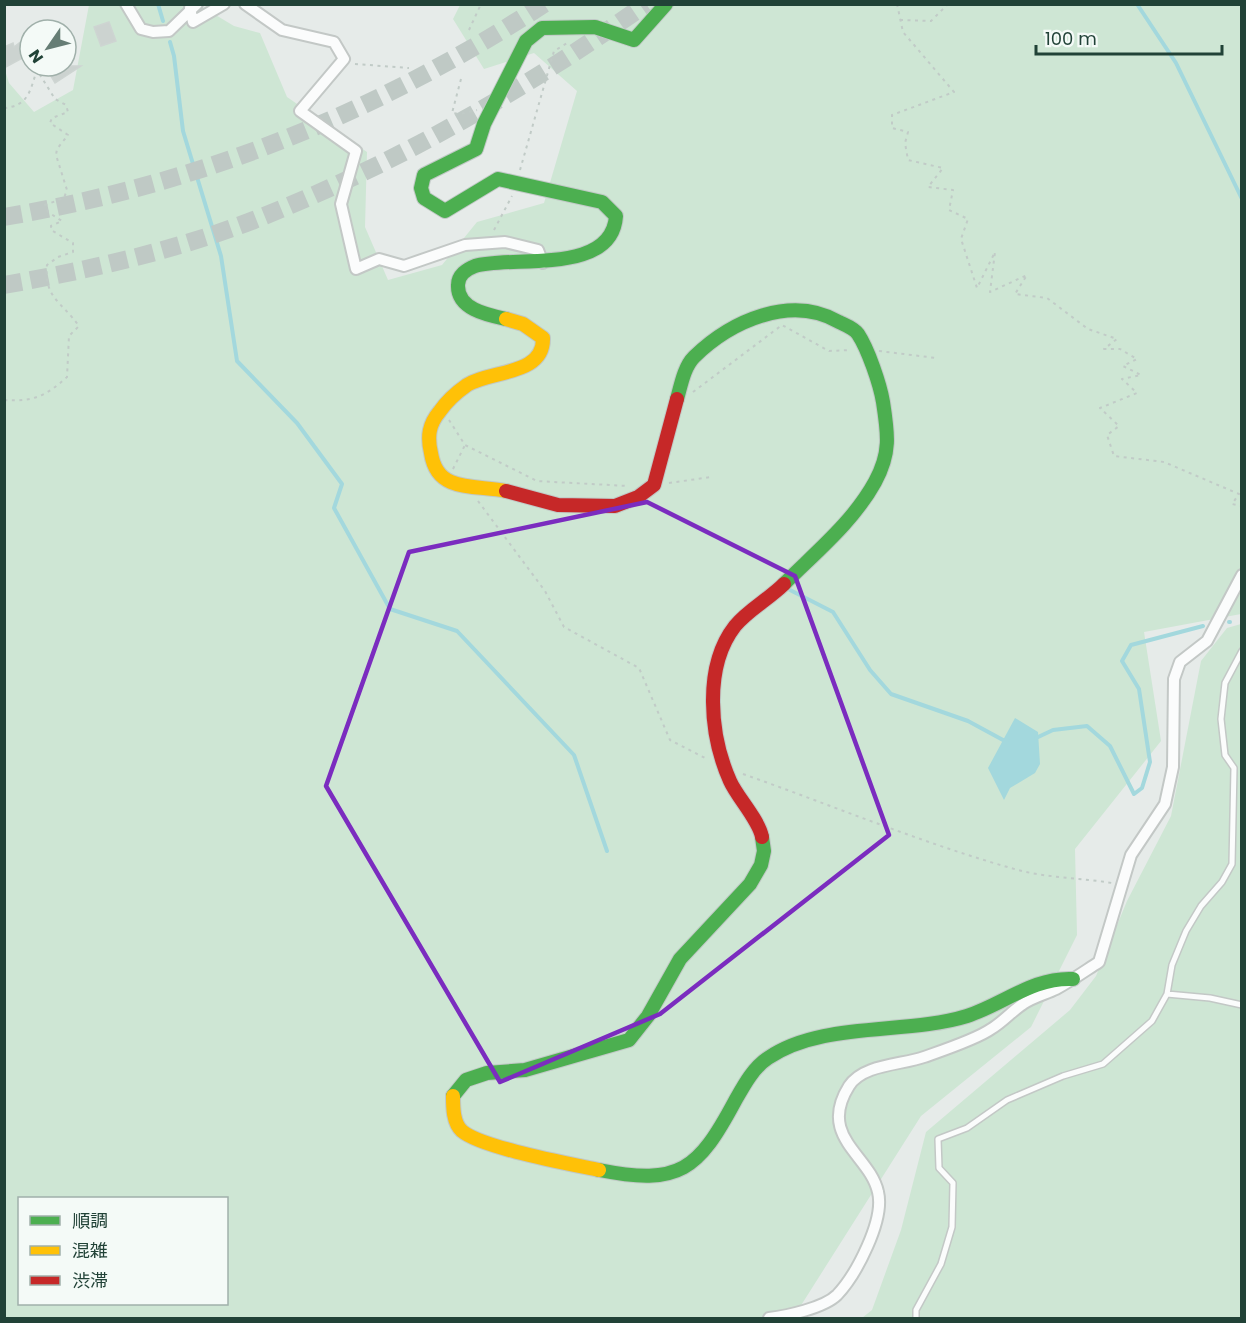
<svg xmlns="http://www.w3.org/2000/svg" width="1246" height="1323" viewBox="0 0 1246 1323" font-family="Poppins,'Noto Sans JP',sans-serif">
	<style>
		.green { fill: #cee6d4; fill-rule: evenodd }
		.water { fill: #a3d8dd }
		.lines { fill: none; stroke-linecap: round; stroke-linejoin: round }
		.stream { stroke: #a3d8dd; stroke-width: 4 }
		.building { fill: #ccd3d0; stroke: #ced5d2; stroke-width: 1.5 }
		.highway-tunnel { stroke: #bfc9c5; stroke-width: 18; stroke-dasharray: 18 9; stroke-linecap: butt }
		.lane-casing { stroke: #c3c8c6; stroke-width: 8 }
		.street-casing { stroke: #c3c8c6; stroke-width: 14 }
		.fast-casing { stroke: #c1c9c6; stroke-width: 16 }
		.slow-casing { stroke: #c1c9c6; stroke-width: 16 }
		.jam-casing { stroke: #c1c9c6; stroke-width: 16 }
		.path { stroke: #c1cbc7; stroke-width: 2; stroke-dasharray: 3 4.5; stroke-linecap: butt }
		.lane { stroke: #fbfcfc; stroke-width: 5 }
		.street { stroke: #fbfcfc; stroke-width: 10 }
		.fast { stroke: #4caf50; stroke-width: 14 }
		.slow { stroke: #ffc107; stroke-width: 14 }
		.jam { stroke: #c62828; stroke-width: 14 }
		.marked { fill: none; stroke: #7b2cbf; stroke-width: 4.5; stroke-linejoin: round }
	</style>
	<rect width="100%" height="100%" fill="#e6ebe9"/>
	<!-- green -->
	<path class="green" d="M89 5H199L234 26 260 33 287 97 367 152 365 227 388 280 442 265 477 222 544 203 577 91 534 53 484 69 453 19 460 5H1241V614L1144 632 1161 741 1075 849 1077 935 1031 1027 921 1116 793 1318H5L4 67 9 83 34 112 73 90ZM20 1198H226V1304H20Z
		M1241 624V1318H862L872 1310 901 1230 926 1132 1070 1010 1096 976 1127 901 1171 816 1201 661 1227 628Z"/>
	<!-- water -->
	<path class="water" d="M1015 718 1038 732 1040 764 1035 773 1010 788 1004 800 988 768Z"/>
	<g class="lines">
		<!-- stream -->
		<path class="stream" d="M158 4 163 21
			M1137 4 1176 63 1242 199
			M170 42 174 56 183 131 221 256 237 361 297 423 342 484 334 508 390 609 457 631 574 755 607 851
			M790 590 833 612 870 670 891 694 968 721 1003 740H1008
			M1229 622H1230
			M1036 738 1053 730 1087 726 1110 746 1134 794 1142 788 1150 762 1139 689 1122 661 1131 645 1203 626"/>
	</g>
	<!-- building -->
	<path class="building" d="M109 22 116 41 101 46 94 27Z
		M23 40 30 54 4 68V47L13 43 14 47Z
		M45 66H81L55 83Z"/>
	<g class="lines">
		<!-- highway-tunnel -->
		<path class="highway-tunnel" d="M4 217C203 183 374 114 544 4
			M4 285C88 270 174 251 254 220 394 165 524 90 646 4"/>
		<!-- lane casing -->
		<g class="lane-casing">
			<path id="lane" d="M1167 994 1172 965 1186 931 1201 906 1222 882 1232 864 1234 768 1225 755 1221 719 1225 683 1242 651
				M916 1318V1310L941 1264 952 1227 953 1183 939 1168 938 1139 967 1128 1007 1100 1063 1076 1103 1064 1152 1021 1167 994 1210 998 1242 1005"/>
		</g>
		<!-- street casing -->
		<g class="street-casing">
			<path id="street" d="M126 4 141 29 153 32 169 31 197 4
				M245 4 282 30 334 42 344 59 300 111 356 151 341 204 356 269 379 259 404 266 465 245 505 242 538 250 543 263
				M190 8 193 22 224 4
				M769 1318C786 1316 824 1308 837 1295 856 1275 885 1220 878 1192 870 1155 817 1137 849 1086 863 1064 902 1065 924 1057 941 1051 977 1039 991 1029 1003 1022 1012 1011 1023 1004 1033 997 1046 994 1056 989 1071 981 1085 971 1099 962L1131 855 1165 804 1173 767 1174 679 1180 662 1207 641 1242 575"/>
		</g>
		<!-- fast casing -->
		<g class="fast-casing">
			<path id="fast" d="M506 319C487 315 457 309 458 285 458 275 467 269 475 266 512 255 612 276 616 216L602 202 498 179 445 211 424 198 421 188 424 175 476 149 484 124 526 41 542 28 595 27 634 40 666 4
				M677 399C681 385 684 367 694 357 731 321 791 294 839 322 845 325 854 328 858 334 868 349 880 384 883 402 888 434 891 453 875 482 853 522 816 552 784 584
				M453 1096 466 1080 487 1073 525 1070 629 1040 648 1016 680 959 750 884 761 865 764 851 762 837
				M599 1170C680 1186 698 1170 735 1101 744 1085 753 1068 768 1058 822 1021 906 1035 967 1016 1004 1004 1033 977 1073 979"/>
		</g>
		<!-- slow casing -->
		<g class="slow-casing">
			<path id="slow" d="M506 319 523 324 543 338C544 376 490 370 467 385 457 392 447 401 440 411 429 424 427 436 431 453 433 466 439 477 451 482 467 489 489 487 506 491
				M453 1096C453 1107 453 1123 462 1131 482 1148 571 1164 599 1170"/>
		</g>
		<!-- jam casing -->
		<g class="jam-casing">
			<path id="jam" d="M506 491 558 505 615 506 638 497 654 485 677 399
				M762 837C759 820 737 797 730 781 710 736 703 667 735 626 748 610 769 599 784 584"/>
		</g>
		<!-- path -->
		<path class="path" d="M897 4 903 32 954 92 892 115V128L908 132 905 143 908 160 943 168 928 187 953 190 949 210 968 219 961 239 977 288 995 252 990 292 1027 275 1015 294 1047 298 1088 329 1117 339 1104 349H1120L1137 359 1123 366 1141 375 1122 379 1137 393 1100 408 1119 426 1107 435 1114 456 1164 462 1239 494 1232 504 1242 506
			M900 20 931 21 948 4
			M469 30 481 4
			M355 64 409 68
			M461 79 452 113 460 114 477 110
			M4 108C29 106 30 90 37 70L55 99 66 105 68 112 52 118 50 123 68 135 57 149 56 155 67 190 64 198 45 205 48 212 62 221 51 226V230L73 243V252L58 257 47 265C44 298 61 301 79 326L69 336 67 377C46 396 33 402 4 400
			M520 170 554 51 569 42
			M494 230 512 196
			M879 351 936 358
			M693 392 782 325 829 351 850 350
			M449 420 465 445 537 481 627 486
			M453 469 465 445
			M669 483 711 477
			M478 501 545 591 564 627 639 668 670 740 707 759
			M743 774C834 806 924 844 1018 870 1048 878 1082 878 1112 883"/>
		<!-- lane -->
		<use href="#lane" class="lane"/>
		<!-- street -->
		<use href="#street" class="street"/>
		<!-- fast -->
		<use href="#fast" class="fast"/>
		<!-- slow -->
		<use href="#slow" class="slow"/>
		<!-- jam -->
		<use href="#jam" class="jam"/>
	</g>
	<!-- marked area -->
	<path class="marked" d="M647 502 795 576 889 835 660 1014 500 1082 326 786 409 552Z"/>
	<!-- border -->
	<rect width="1246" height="1323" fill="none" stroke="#214237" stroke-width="12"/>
	<!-- legend -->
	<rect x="18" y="1197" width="210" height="108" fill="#f4faf7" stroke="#a0b0aa" stroke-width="1.5"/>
	<rect x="30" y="1216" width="30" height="9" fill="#4caf50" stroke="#a0b0aa" stroke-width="1.5"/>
	<text x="72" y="1227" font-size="18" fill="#214237">順調</text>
	<rect x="30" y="1246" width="30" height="9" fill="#ffc107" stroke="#a0b0aa" stroke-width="1.5"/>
	<text x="72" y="1257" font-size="18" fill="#214237">混雑</text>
	<rect x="30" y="1276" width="30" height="9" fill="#c62828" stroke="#a0b0aa" stroke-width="1.5"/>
	<text x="72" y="1287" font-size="18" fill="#214237">渋滞</text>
	<!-- north arrow -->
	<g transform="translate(48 48) rotate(235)"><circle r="28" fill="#f4faf7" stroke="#a0b0aa" stroke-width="1.5"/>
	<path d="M0-4.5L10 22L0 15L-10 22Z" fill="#667d75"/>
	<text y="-9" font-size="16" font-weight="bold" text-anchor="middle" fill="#214237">N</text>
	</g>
	<!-- scale -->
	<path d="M1036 45v9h186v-9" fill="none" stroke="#214237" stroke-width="3"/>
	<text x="1045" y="45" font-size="18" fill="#214237" stroke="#f4faf7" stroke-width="4.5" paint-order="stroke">100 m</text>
</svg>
